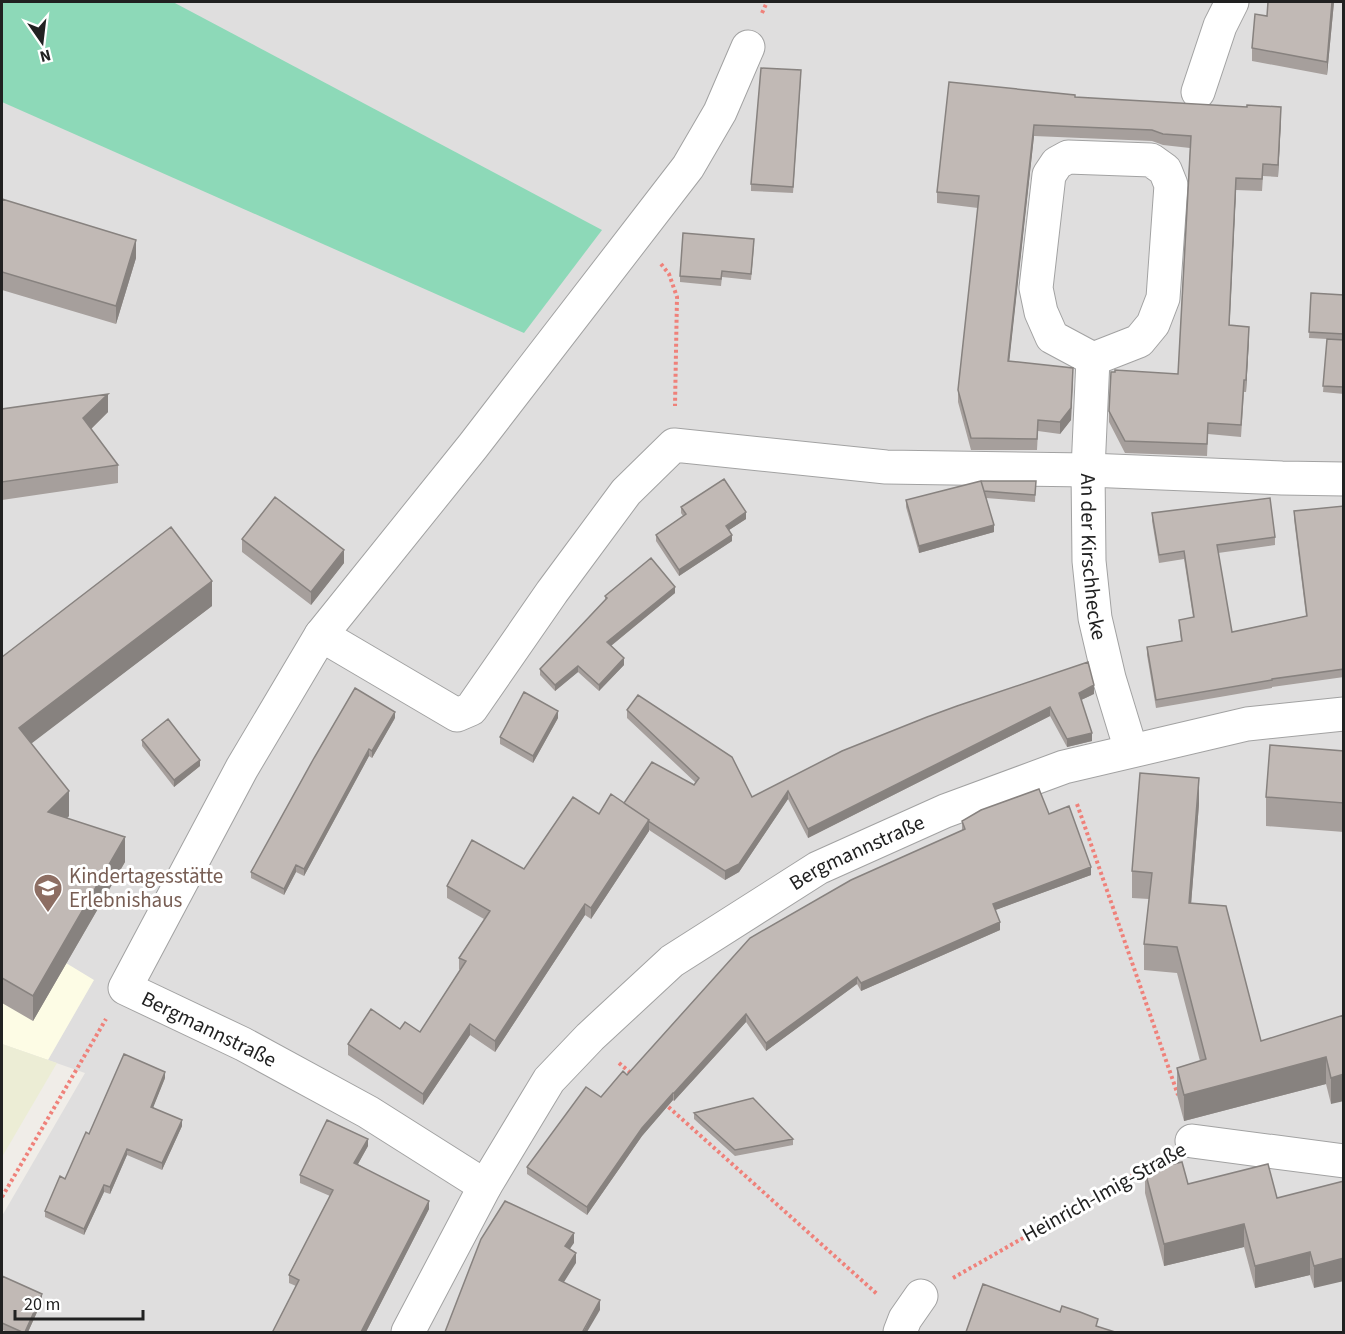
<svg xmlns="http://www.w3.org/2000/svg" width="1345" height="1334" viewBox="0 0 1345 1334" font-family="'Source Sans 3',sans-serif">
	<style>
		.residential { fill: #dfdede }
		.education { fill: #fdfce5 }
		.farmland { fill: #ecedd5 }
		.pitch { fill: #8dd9b8 }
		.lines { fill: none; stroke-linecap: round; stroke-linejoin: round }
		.minor-casing { stroke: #a2a2a2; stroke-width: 35 }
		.path { stroke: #ef817a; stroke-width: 4; stroke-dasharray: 3 3; stroke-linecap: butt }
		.minor { stroke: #fff; stroke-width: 33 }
		.wall { fill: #a69f9c }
		.shaded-wall { fill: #87827f }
		.building { fill: #c1b9b5; stroke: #87827f; stroke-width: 1.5 }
		.labels { text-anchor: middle; stroke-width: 6; stroke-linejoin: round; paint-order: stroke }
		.street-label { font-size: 21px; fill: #212121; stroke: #fff }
		.education-label { font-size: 21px; fill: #785e54; stroke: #fff; text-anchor: start }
	</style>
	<rect width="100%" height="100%" fill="#f0ede8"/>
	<!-- residential -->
	<path class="residential" d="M2 2H1343V1332H2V1216L85 1073 2 1044Z"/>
	<!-- education -->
	<path class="education" d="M2 697 14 745 53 832 70 844 125 862 66 963 94 980 48 1060 2 1044Z"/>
	<!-- farmland -->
	<path class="farmland" d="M2 1044 57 1063 2 1157Z"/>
	<!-- pitch -->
	<path class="pitch" d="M2 2H173L602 230 524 333 2 102Z"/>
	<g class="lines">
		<!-- minor casing -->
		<g class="minor-casing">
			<g id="minor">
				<path d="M1198 92 1220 26 1232 2"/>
				<path d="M1068 157 1151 160 1165 170 1171 185 1163 298 1153 324 1139 341 1093 359 1052 337 1041 312 1036 288 1049 175 1057 163Z"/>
				<path id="s1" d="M1093 359 1088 470 1089 561 1095 618 1109 678 1131 750"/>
				<path d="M321 635 457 715 471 709 552 592 626 492 674 445 886 467 1088 470 1282 478 1344 479"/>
				<path d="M1192 1141 1344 1161"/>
				<path d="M485 1186 368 1112 243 1044 125 988 242 768 321 635 473 446 688 167 720 112 748 47"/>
				<path id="s2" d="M408 1332 485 1186 549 1080 590 1037 672 961 818 868 945 811 1064 767 1247 724 1344 714"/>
				<path d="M900 1332 905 1319 921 1296"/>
			</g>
		</g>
		<!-- path -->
		<path class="path" d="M762 13 767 2
			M661 264 669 274 677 297 675 406
			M1077 804 1178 1095
			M619 1063 632 1074
			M664 1103 877 1294
			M2 1197 106 1019
			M953 1278 1160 1160"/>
		<!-- minor -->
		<use href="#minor" class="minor"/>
	</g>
	<!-- wall -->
	<path class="wall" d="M1334 2 1327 75 1252 61V48L1267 16Z
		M801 77 793 193 751 191V184Z
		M1075 97 1281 119 1278 177 1263 176 1262 191 1236 190 1229 325 1249 338 1246 392H1244L1241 437 1208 434 1207 456 1125 453 1109 422V411L1178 374 1190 148 1163 145 1152 141 1034 136 1009 361 1073 380 1071 420 1060 434 1038 431 1037 450H971L958 402V390L978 208 937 203V192Z
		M2 199 136 258 116 324 2 290Z
		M754 246 751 280 722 277 721 286 680 282V276Z
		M1311 293 1344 295V394L1323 392 1327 339 1309 338Z
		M2 409 108 412 91 429 118 465V483L2 500Z
		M1036 481 1035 502 986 498 994 532 919 553 906 507V500Z
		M1344 506V677L1272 687V688L1156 708 1147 655V647L1181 641 1179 620 1193 617 1184 559 1159 563 1152 521V513L1275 537V545L1218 553 1232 632 1306 616 1294 519V511Z
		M681 507 746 519 729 530 732 541 679 576 656 541V535L683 516 681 513Z
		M242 539 344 563 311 605 242 552Z
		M675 593 611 646 624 665 599 691 578 672 555 691 540 675V669L605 600V596Z
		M212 606 31 743 69 816 67 818 125 862 33 1021 2 1003V657Z
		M1094 694 1081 700 1092 741 1067 747 1050 716 808 838 788 799 739 872 725 880 649 830V831L591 919 585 915 495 1052 470 1035 423 1105 348 1055V1044L420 1032 460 970 459 969V958L484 919 447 898V886L524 869 599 814 624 803 694 785 696 783 627 718V710L752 797Z
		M395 718 372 758 369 756 304 876 296 872 284 895 251 878V872Z
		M558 718 533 763 500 744V737Z
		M142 740 200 766 174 787 142 746Z
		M1344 751V832L1266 826V797Z
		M1199 804 1191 904 1261 1041 1344 1015 1331 1104 1326 1084 1184 1121 1177 1095V1068L1200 1061 1177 973 1144 970V944L1149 899 1132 898V871Z
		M1049 814 1091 875 995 910 1000 930 861 991 857 984 766 1051 746 1022 674 1101 673 1100 642 1136 587 1215 527 1174V1167L601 1097 627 1075 962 830V821Z
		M165 1078 153 1107 182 1126 162 1170 127 1155 110 1194 104 1192 84 1235 45 1217V1211L65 1179 89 1134Z
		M694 1113 793 1139V1145L735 1156 694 1119Z
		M368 1146 358 1164 429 1209 366 1332H273L296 1286 289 1283V1275L330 1196 300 1183V1175Z
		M1145 1171 1188 1184 1277 1198 1344 1181 1314 1288 1310 1275 1255 1288 1244 1247 1164 1266 1145 1193Z
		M2 1276 42 1301 28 1332H8L2 1330Z"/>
	<!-- shaded-wall -->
	<path class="shaded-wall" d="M1332 2H1334L1327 75V62Z
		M1281 107V119L1278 177V165Z
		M1034 125V136L1008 373V361Z
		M1236 178V190L1229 337V325Z
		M136 240V258L116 324V306Z
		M1249 327V338L1246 392V380Z
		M1073 368 1071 420 1060 434V422Z
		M108 394V412L83 437V418Z
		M746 512V519L726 532V526Z
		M994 525V532L919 553V546Z
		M732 535V541L679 576V570Z
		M344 550V563L311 605V592Z
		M212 581V606L19 753V728Z
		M675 587V593L607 649V642Z
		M624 658V665L599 691V685Z
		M578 666V672L555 691V685Z
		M1094 685V694L1079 701V693Z
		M1050 707V716L808 838V829Z
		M558 711V718L533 763V756Z
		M395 712V718L372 758V751Z
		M1092 733V741L1067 747V739Z
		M369 749V756L304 876V869Z
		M200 760V766L174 787V780Z
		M1199 778V804L1189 930V903Z
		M69 791V816L48 837V812Z
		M788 791V799L739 872 725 880V871Z
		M649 820V831L591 919V908Z
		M125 837V862L33 1021V996Z
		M296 865V872L284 895V889Z
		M1091 867V875L993 911V904Z
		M585 904V915L495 1052V1041Z
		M1000 922V930L861 991V983Z
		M857 977V984L766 1051V1043Z
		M746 1014V1022L674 1101V1093Z
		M470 1024V1035L423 1105V1094Z
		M1326 1057V1084L1184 1121V1095Z
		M165 1072V1078L151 1113V1107Z
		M1344 1074V1101L1331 1104V1078Z
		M673 1093V1100L642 1136 587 1215V1207L642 1128Z
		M182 1120V1126L162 1170V1163Z
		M368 1139V1146L354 1171V1163Z
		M127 1149V1155L110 1194V1187Z
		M104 1185V1192L84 1235V1229Z
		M429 1201V1209L366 1332H361Z
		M1244 1224V1247L1164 1266V1244Z
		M574 1233V1243L565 1256V1246Z
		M1310 1252V1275L1255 1288V1266Z
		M576 1253V1263L559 1290V1280Z
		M1344 1258V1281L1314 1288V1266Z
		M42 1294V1301L28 1332H25Z
		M600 1300V1310L587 1332H583Z"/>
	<!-- building -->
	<path class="building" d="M1268 2H1332L1327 62 1252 48 1255 14 1267 16Z
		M761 68 801 70 793 187 751 184Z
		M949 82 1075 95V97L1247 107V105L1281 107 1278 165 1263 164 1262 179 1236 178 1229 325 1249 327 1246 380H1244L1241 425 1208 423 1207 444 1125 441 1109 411 1111 372H1115V370L1178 374 1191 136 1163 134 1152 130 1034 125 1008 361 1073 368 1071 408 1060 422 1038 420 1037 439 971 438 958 390 979 196 937 192Z
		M2 199 136 240 116 306 2 272Z
		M683 233 754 239 751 274 722 271 721 279 680 276Z
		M1311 293 1344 295V334L1309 332Z
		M1327 339 1344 340V387L1323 386Z
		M108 394 83 418 118 465 2 482V409Z
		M724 479 746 512 726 526 732 535 679 570 656 535 686 514 681 507Z
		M981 481H1036L1035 495 984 491Z
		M981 481 994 525 919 546 906 500Z
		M275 497 344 550 311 592 242 539Z
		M1270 498 1275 537 1217 545 1232 632 1307 616 1294 511 1344 506V669L1272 679V680L1156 700 1147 647 1182 641 1179 620 1194 617 1184 551 1159 555 1152 513Z
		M171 527 212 581 19 728 69 791 48 812 125 837 33 996 2 978V657Z
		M651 558 675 587 607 642 624 658 599 685 578 666 555 685 540 669 607 598 605 596Z
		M1088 662 1094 685 1079 693 1092 733 1067 739 1050 707 808 829 788 791 739 864 725 871 648 821 649 820 624 803 652 762 694 785 699 778 627 710 638 695 732 757 752 797 842 751 927 717 957 706Z
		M355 688 395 712 372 751 369 749 304 869 296 865 284 889 251 872 314 758Z
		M524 692 558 711 533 756 500 737Z
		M168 719 200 760 174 780 142 740Z
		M1270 745 1344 751V803L1266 797Z
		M1140 773 1199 778 1189 903 1226 906 1261 1041 1344 1015V1074L1331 1078 1326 1057 1184 1095 1177 1068 1206 1059 1177 947 1144 944 1152 873 1132 871Z
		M1039 789 1049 814 1069 806 1091 867 993 904 1000 922 861 983 857 977 766 1043 746 1014 674 1093H673L642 1128 587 1207 527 1167 586 1087 601 1097 623 1071 627 1075 750 938 851 880 965 829 962 821 981 810Z
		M611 794 649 820 591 908 585 904 495 1041 470 1024 423 1094 348 1044 371 1009 400 1029 405 1022 420 1032 466 961 459 958 490 911 447 886 472 840 524 869 573 797 599 814Z
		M124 1054 165 1072 151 1107 182 1120 162 1163 127 1149 110 1187 104 1185 84 1229 45 1211 60 1176 65 1179 86 1132 89 1134Z
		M753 1098 793 1139 735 1150 694 1113Z
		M327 1120 368 1139 354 1163 429 1201 361 1332H276L273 1331 299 1280 289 1275 333 1190 300 1175Z
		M1182 1162 1188 1184 1268 1164 1277 1198 1344 1181V1258L1314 1266 1310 1252 1255 1266 1244 1224 1164 1244 1145 1171Z
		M505 1201 574 1233 565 1246 576 1253 559 1280 600 1300 583 1331 586 1332H445L481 1239Z
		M2 1276 42 1294 25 1332H22L2 1323Z
		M983 1284 1060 1312 1062 1306 1080 1312 1098 1319 1096 1326 1115 1332H966Z"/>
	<!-- icons -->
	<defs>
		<g id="school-pin" transform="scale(1.5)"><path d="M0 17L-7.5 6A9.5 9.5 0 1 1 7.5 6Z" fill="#8d6e63" stroke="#fff"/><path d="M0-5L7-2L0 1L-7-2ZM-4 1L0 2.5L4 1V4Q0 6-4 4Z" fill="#fff"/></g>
	</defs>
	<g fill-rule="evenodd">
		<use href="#school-pin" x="48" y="888"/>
	</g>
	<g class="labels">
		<!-- street labels -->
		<g class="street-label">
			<text dy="7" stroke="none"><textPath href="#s1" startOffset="198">An der Kirschhecke</textPath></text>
			<text dy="7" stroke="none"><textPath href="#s2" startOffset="675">Bergmannstraße</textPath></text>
			<text transform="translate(209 1029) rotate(26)" y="7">Bergmannstraße</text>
			<text transform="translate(1104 1192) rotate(-29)" y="7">Heinrich-Imig-Straße</text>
		</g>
		<!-- education labels -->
		<g class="education-label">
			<text x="69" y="883">Kindertagesstätte<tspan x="69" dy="24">Erlebnishaus</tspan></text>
		</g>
	</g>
	<!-- border -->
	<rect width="1345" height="1334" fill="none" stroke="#212121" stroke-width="6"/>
	<!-- north arrow -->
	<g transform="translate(42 42) rotate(166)" stroke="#ffffff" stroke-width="4.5" paint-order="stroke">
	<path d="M0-4.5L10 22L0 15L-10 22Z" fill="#212121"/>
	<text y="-9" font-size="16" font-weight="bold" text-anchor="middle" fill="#212121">N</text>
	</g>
	<!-- scale -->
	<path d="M15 1310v9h128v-9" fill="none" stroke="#212121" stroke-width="3"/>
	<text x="24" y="1310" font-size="18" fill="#212121" stroke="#ffffff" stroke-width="4.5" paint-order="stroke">20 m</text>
</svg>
